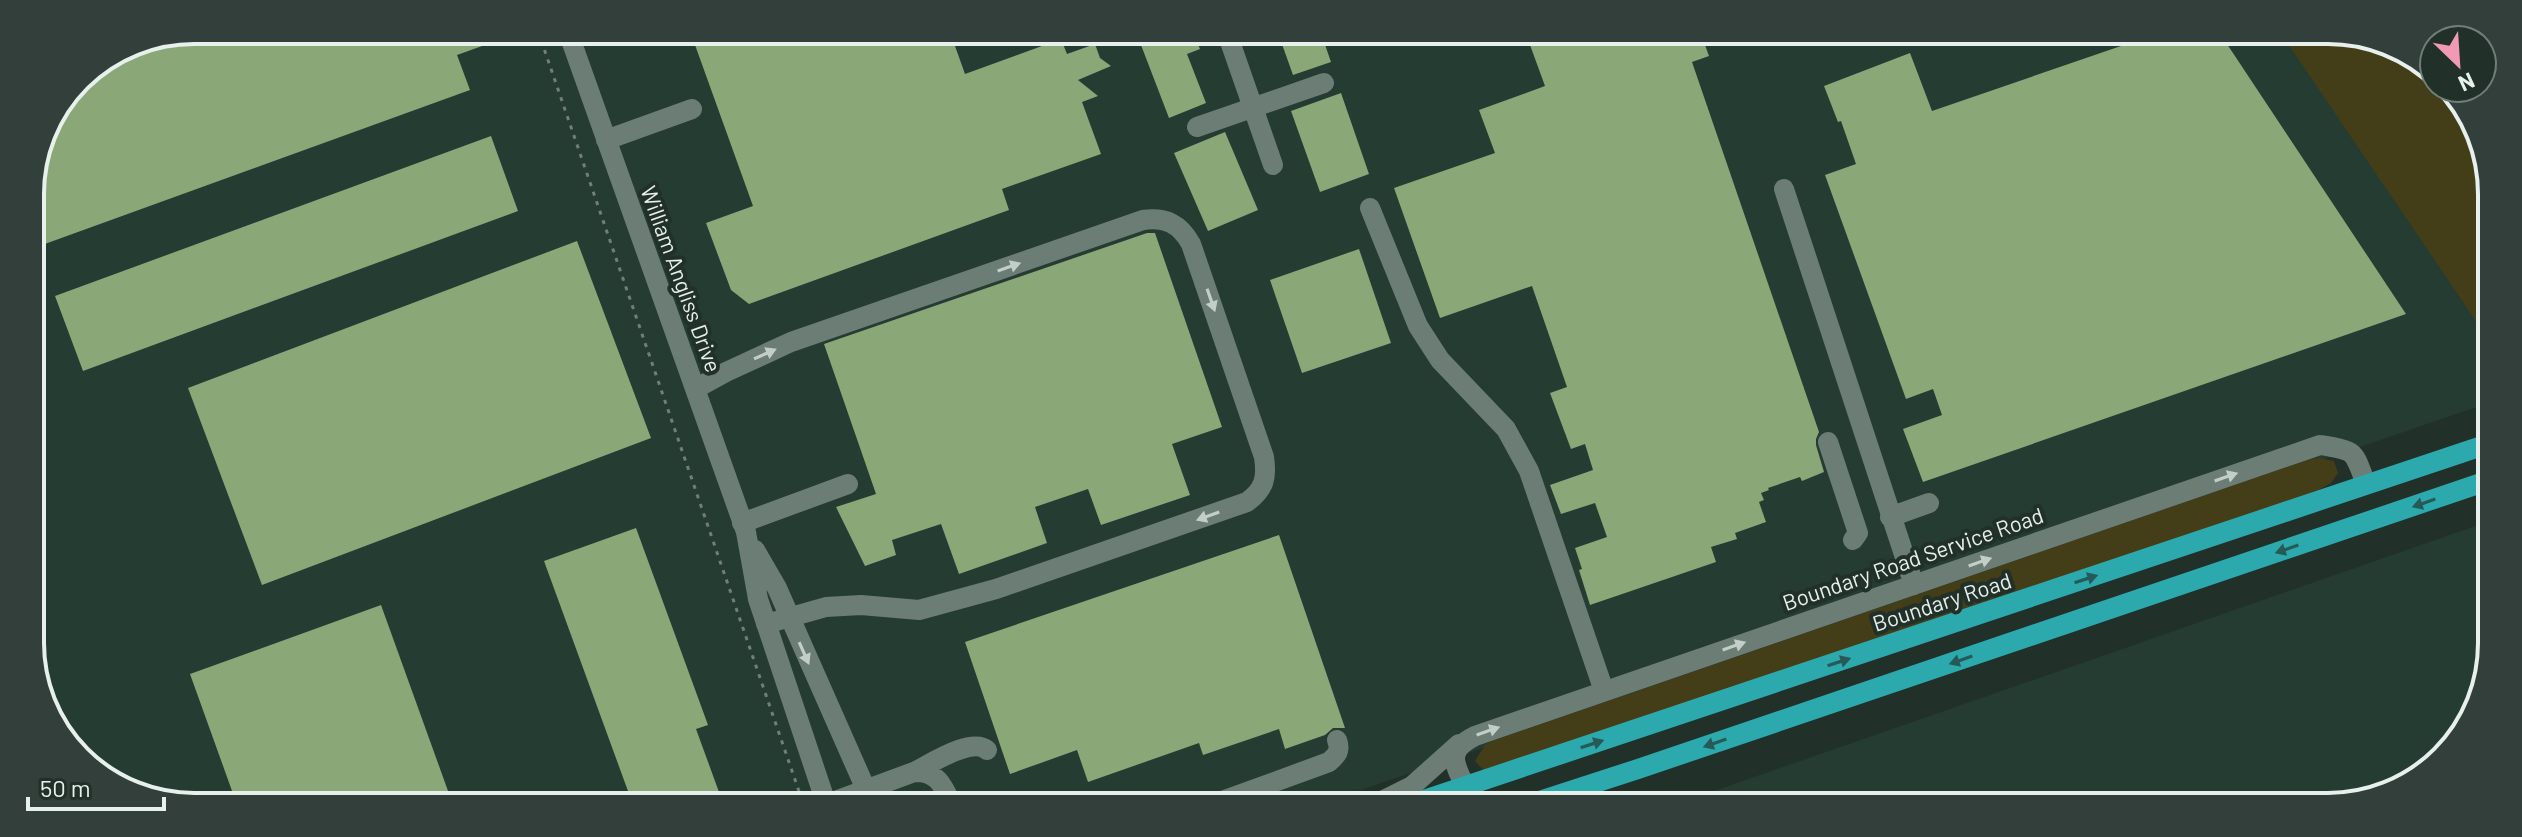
<svg xmlns="http://www.w3.org/2000/svg" width="2522" height="837" viewBox="0 0 2522 837" font-family="Barlow,sans-serif">
	<style>
		.built { fill: #253c33 }
		.green { fill: #433d18 }
		.building { fill: #89a777 }
		.lines { fill: none; stroke-linecap: round; stroke-linejoin: round }
		.path { stroke: #727e79; stroke-width: 3; stroke-dasharray: 4 6; stroke-linecap: butt }
		.minor { stroke: #6c7d75; stroke-width: 20 }
		.major { stroke: #2ca9ac; stroke-width: 20 }
		.oneway { fill: #c2cec8 }
		.oneway2 { fill: #265a58 }
		.labels { text-anchor: middle; stroke-width: 8; stroke-linejoin: round; paint-order: stroke }
		.street-label { font-size: 22px; fill: #e7f0ec; stroke: #22302a }
		.rim { fill: none; stroke: #e7f0ec; stroke-width: 4 }
	</style>
	<rect width="100%" height="100%" fill="#22302a"/>
	<!-- built -->
	<path class="built" d="M194 30 2371 36 2434 75V88H2452L2489 162 2488 403 1320 804 151 801 71 752 33 675 30 184 47 122 78 78 132 42Z
		M2487 522 2486 686 2428 773 2338 807 1674 805Z"/>
	<!-- green -->
	<path class="green" d="M2282 35 2371 36 2434 75V88H2452L2489 162 2488 339Z
		M2319 458 2334 461 2338 473 2331 483 2317 491 1484 771 1475 761 1485 745 1492 741 2307 460Z"/>
	<!-- building -->
	<path class="building" d="M194 30 518 31V33L457 55 470 90 31 249 30 184 47 122 78 78 132 42Z
		M690 31 950 32 965 74 1061 39 1067 54 1095 44 1100 58 1111 66 1078 80 1098 96 1082 102 1101 154 1002 189 1009 210 749 304 731 290 706 223 753 206Z
		M1136 32 1193 33 1200 49 1187 54 1206 103 1169 118Z
		M1278 33H1321L1331 62 1293 75Z
		M1526 34H1701L1709 56 1692 62 1819 432 1816 439V445L1824 472 1802 481 1800 477 1768 488 1769 490 1761 493 1764 500 1759 502 1766 522 1735 533 1737 539 1711 547 1716 562 1590 605 1579 570 1582 569 1575 548 1607 537 1595 503 1561 514 1550 485 1593 470 1585 444 1571 449 1550 393 1567 387 1532 286 1440 318 1394 188 1495 153 1479 110 1545 86Z
		M2153 35H2221L2406 314 1923 482 1903 429 1942 415 1933 389 1906 399 1825 175 1856 164 1841 121 1838 122 1824 86 1910 53 1932 111Z
		M1341 93 1369 174 1320 192 1291 111Z
		M1225 132 1258 210 1208 231 1174 153Z
		M491 136 518 211 83 371 55 296Z
		M1147 233H1155L1222 427 1172 444 1190 495 1101 525 1088 489 1035 507 1047 543 959 574 941 524 892 540 896 555 865 566 836 507 876 494 824 344Z
		M577 241 651 438 262 585 188 388Z
		M1359 249 1391 343 1302 373 1270 280Z
		M636 528 708 725 696 729 723 803 632 802 544 561Z
		M1279 535 1345 728H1333L1325 735 1285 749 1279 729 1203 755 1199 743 1088 782 1077 750 1010 774 965 642Z
		M381 605 452 802H236L190 674Z"/>
	<g class="lines">
		<!-- path -->
		<path class="path" d="M538 31 803 803"/>
		<!-- minor -->
		<path class="minor" d="M570 31 572 43 746 532 758 599 826 803
			M1227 33 1273 165
			M1197 127 1324 83
			M606 140 692 109
			M1784 189 1914 585
			M1370 208 1418 326 1440 360 1506 429 1529 471 1604 691
			M695 389 726 372 791 342 1143 220C1166 217 1180 224 1191 244L1264 457C1267 477 1265 489 1247 502L996 589 919 610 861 605 826 607 766 624
			M1828 442 1858 533 1853 540
			M1890 517 1929 503
			M742 523 848 484
			M755 550 777 588 872 803
			M914 772C932 763 971 737 987 750
			M1465 786C1453 762 1447 750 1475 736L2320 445C2357 451 2353 450 2366 484
			M830 803 914 772C937 771 943 785 951 803
			M1214 804 1329 762C1337 755 1341 751 1337 740
			M1376 804 1412 786 1459 744"/>
		<!-- major -->
		<path class="major" d="M1465 786 1475 805
			M1412 804 2488 444
			M1527 805 1638 769 2487 481"/>
	</g>
	<!-- one-way arrows -->
	<defs><path id="oneway-solid" d="M-6-.8H1V-3.2L6.5 0L1 3.2V.8H-6Z" transform="scale(2)"/></defs>
	<g class="oneway">
		<use href="#oneway-solid" transform="translate(1009 267) rotate(-19)"/>
		<use href="#oneway-solid" transform="translate(1211 300) rotate(71)"/>
		<use href="#oneway-solid" transform="translate(765 354) rotate(-24)"/>
		<use href="#oneway-solid" transform="translate(2226 477) rotate(-19)"/>
		<use href="#oneway-solid" transform="translate(1208 516) rotate(160)"/>
		<use href="#oneway-solid" transform="translate(1980 562) rotate(-19)"/>
		<use href="#oneway-solid" transform="translate(1734 646) rotate(-19)"/>
		<use href="#oneway-solid" transform="translate(804 653) rotate(66)"/>
		<use href="#oneway-solid" transform="translate(1488 731) rotate(-19)"/>
	</g>
	<g class="oneway2">
		<use href="#oneway-solid" transform="translate(2424 503) rotate(161)"/>
		<use href="#oneway-solid" transform="translate(2287 549) rotate(161)"/>
		<use href="#oneway-solid" transform="translate(2086 579) rotate(-18)"/>
		<use href="#oneway-solid" transform="translate(1961 660) rotate(161)"/>
		<use href="#oneway-solid" transform="translate(1839 662) rotate(-18)"/>
		<use href="#oneway-solid" transform="translate(1715 743) rotate(161)"/>
		<use href="#oneway-solid" transform="translate(1592 744) rotate(-18)"/>
	</g>
	<g class="labels">
		<!-- street labels -->
		<g class="street-label">
			<text transform="translate(681 279) rotate(70)" y="8">William Angliss Drive</text>
			<text transform="translate(1913 559) rotate(-19)" y="8">Boundary Road Service Road</text>
			<text transform="translate(1942 602) rotate(-18)" y="8">Boundary Road</text>
		</g>
	</g>
	<!-- crop -->
	<path d="M0 0H2522V837H0ZM194 44H2328A150 150 0 0 1 2478 194V643A150 150 0 0 1 2328 793H194A150 150 0 0 1 44 643V194A150 150 0 0 1 194 44Z" fill="#323f3a" fill-rule="evenodd"/>
	<path class="rim" d="M194 44H2328A150 150 0 0 1 2478 194V643A150 150 0 0 1 2328 793H194A150 150 0 0 1 44 643V194A150 150 0 0 1 194 44Z"/>
	<!-- north arrow -->
	<g transform="translate(2458 64) rotate(155)"><circle r="38" fill="#22302a" stroke="#717d78" stroke-width="2"/>
	<path d="M0-6L14 30L0 20L-14 30Z" fill="#f19ab3"/>
	<text y="-12" font-size="22" font-weight="bold" text-anchor="middle" fill="#e7f0ec">N</text>
	</g>
	<!-- scale -->
	<path d="M28 797v12h136v-12" fill="none" stroke="#e7f0ec" stroke-width="4"/>
	<text x="40" y="797" font-size="24" fill="#e7f0ec" stroke="#22302a" stroke-width="6" paint-order="stroke">50 m</text>
</svg>
